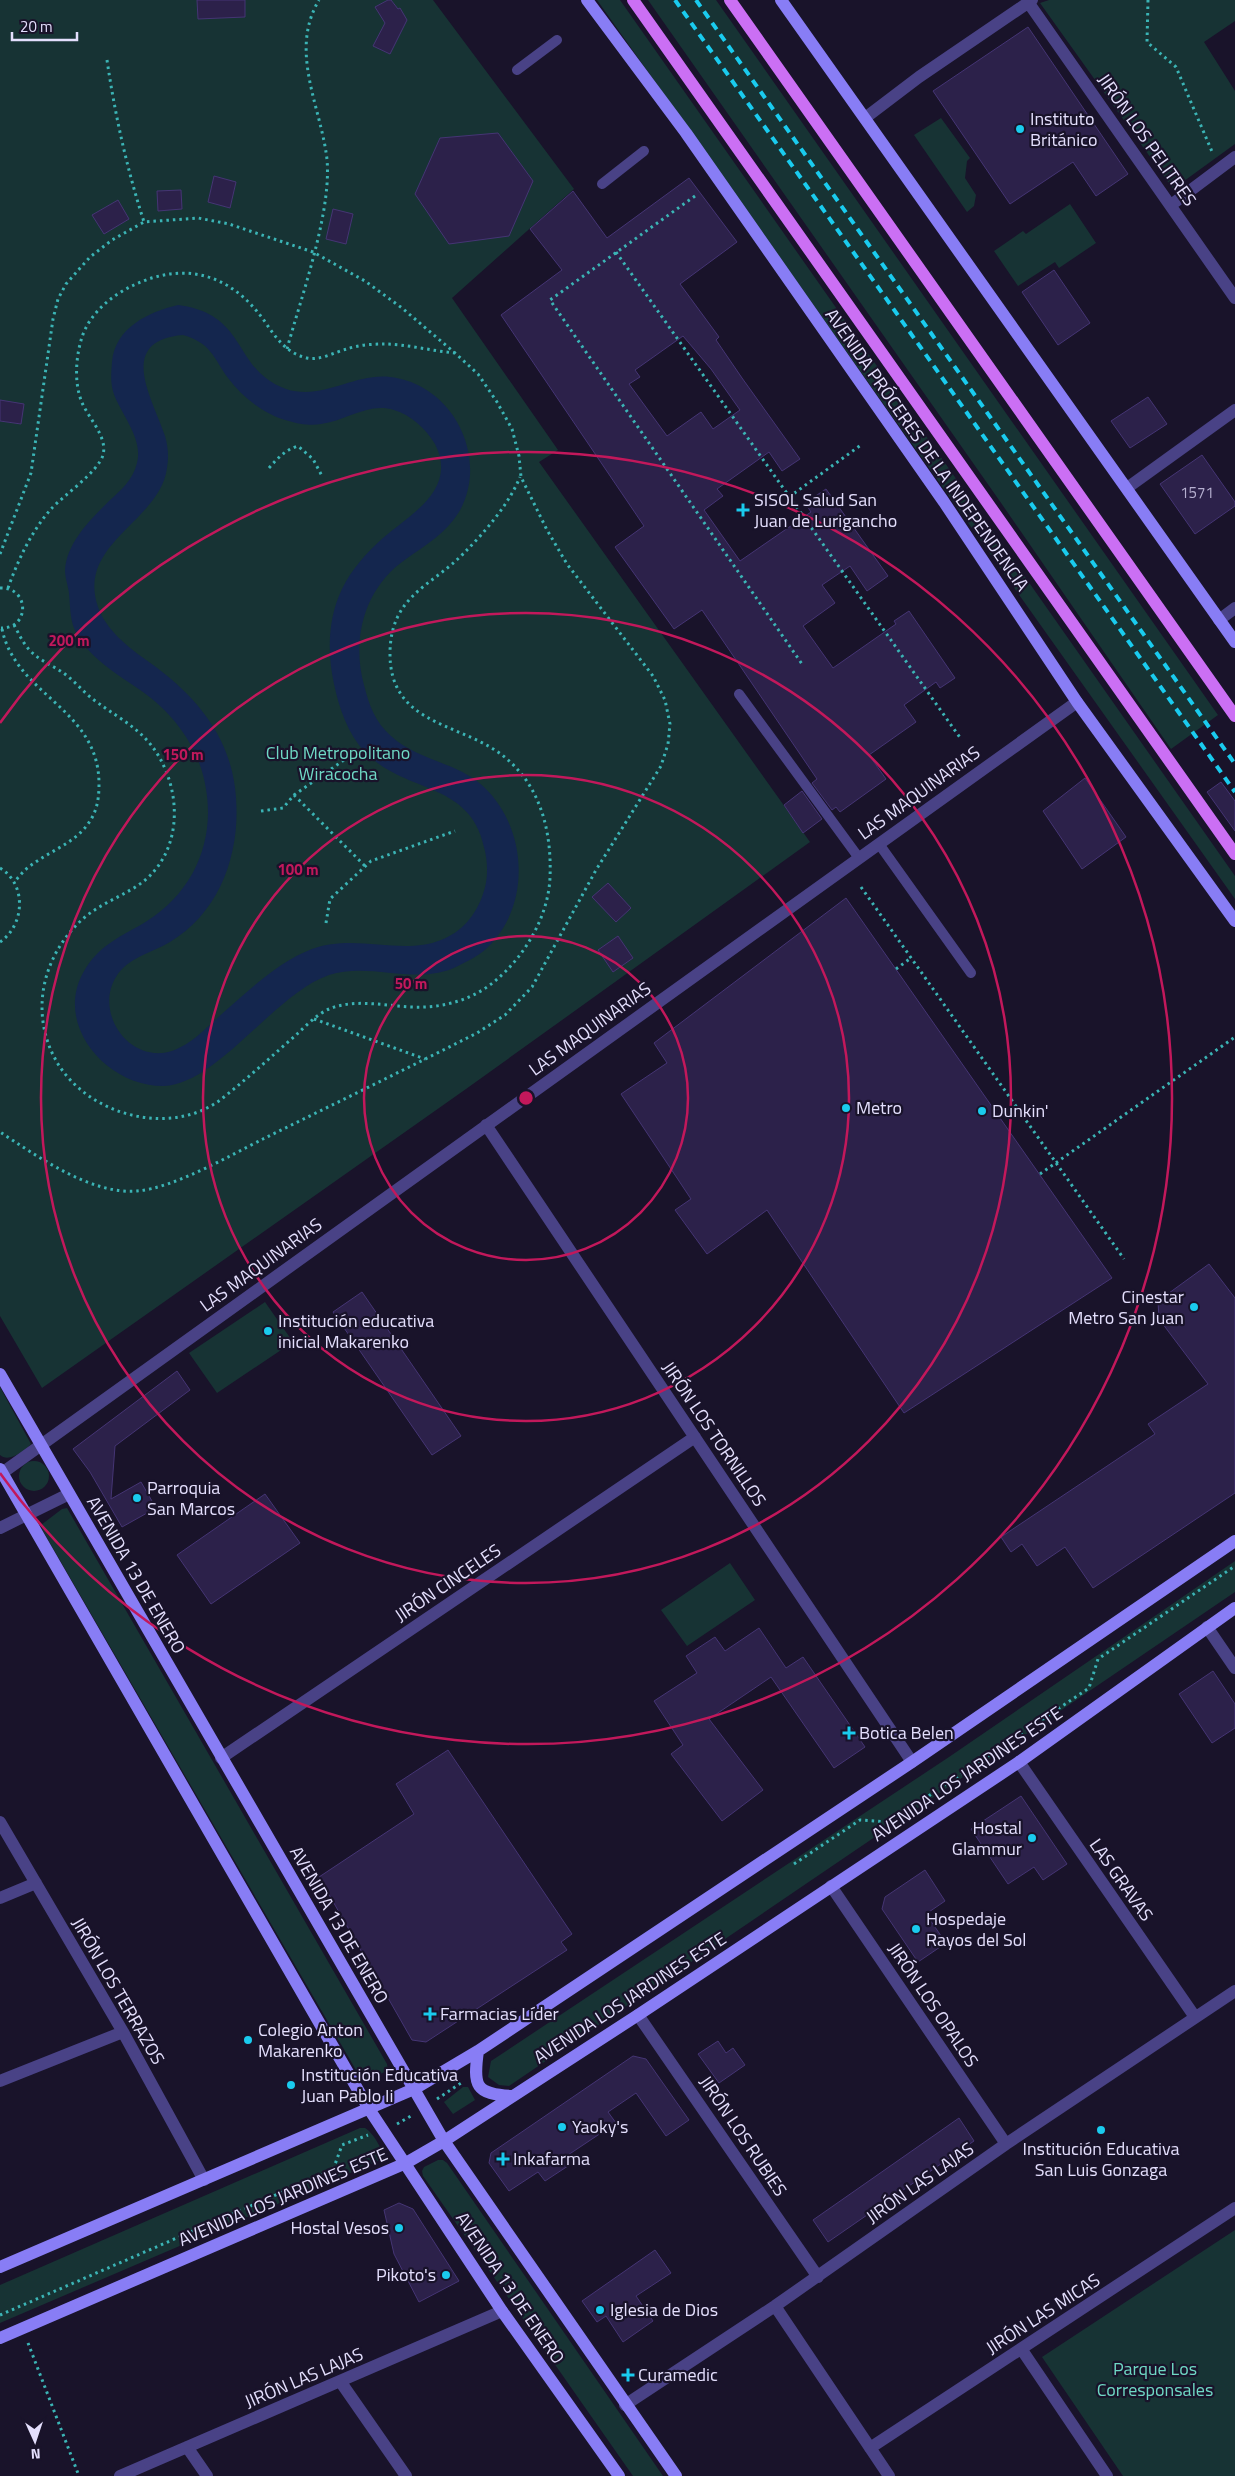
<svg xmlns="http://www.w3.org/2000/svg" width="1235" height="2476" viewBox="0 0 1235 2476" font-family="'Titillium Web',sans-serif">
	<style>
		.green { fill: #173334 }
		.water { fill: #14264e; fill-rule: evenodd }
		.building { fill: #2c214a; stroke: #453574; fill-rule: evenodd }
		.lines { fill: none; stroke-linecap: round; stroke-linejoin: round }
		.path { stroke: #3bb4b5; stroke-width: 3; stroke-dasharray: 2.5 4; stroke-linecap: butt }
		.lane { stroke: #494286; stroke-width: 10 }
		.street { stroke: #494286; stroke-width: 12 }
		.secondary { stroke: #887df5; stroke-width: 12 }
		.primary { stroke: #cb6ff4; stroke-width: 12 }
		.rail { stroke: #1acbee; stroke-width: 4; stroke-dasharray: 8 6; stroke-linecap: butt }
		.ring { fill: none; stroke: #c2185b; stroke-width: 2.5 }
		.poi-dot { fill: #1acbee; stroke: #19132a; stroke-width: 2 }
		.labels { text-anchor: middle; stroke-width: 4.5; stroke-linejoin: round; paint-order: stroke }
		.number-label { font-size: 15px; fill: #b6b0d0 }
		.poi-label { font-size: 18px; fill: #e4dffd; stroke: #19132a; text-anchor: start }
		.street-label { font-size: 18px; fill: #e4dffd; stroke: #19132a }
		.park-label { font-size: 18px; fill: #6fd9c5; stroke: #19132a }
		.centre { fill: #c2185b; stroke: #19132a; stroke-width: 2.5 }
		.ring-label { font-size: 15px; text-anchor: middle; font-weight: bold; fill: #c2185b; stroke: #19132a; stroke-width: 4.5; stroke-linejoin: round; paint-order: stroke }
	</style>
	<rect width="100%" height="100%" fill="#19132a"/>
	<!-- green -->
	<path class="green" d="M0 0H433L574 189 452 298 558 450 539 462 810 842 466 1089 42 1388 0 1316Z
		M597 0H620L1235 876V899Z
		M648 0H716L1218 715 1171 749 999 500Z
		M1049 0H1235V21L1204 42 1235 91V144L1173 189 1040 3Z
		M941 118 970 158 967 161 965 178 976 195 974 206 967 212 914 135Z
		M1070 204 1096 243 1059 268 1055 262 1018 286 994 251 1023 231 1026 234Z
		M265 1302 293 1342 217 1393 189 1353Z
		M0 1387 31 1444C24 1451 9 1463 0 1455Z
		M19 1476a15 15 0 1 1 30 0a15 15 0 1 1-30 0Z
		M67 1508 387 2064 388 2070 366 2082 360 2077 43 1531 41 1525 62 1509Z
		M1235 1561V1592L509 2086 499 2085 488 2077 491 2061 949 1757Z
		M730 1563 755 1600 687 1646 661 1610Z
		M463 2087H468L475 2100 453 2114 444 2102Z
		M360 2128H365C373 2133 383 2149 383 2158L378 2161 0 2323V2285Z
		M438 2160H443L447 2163 663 2476H633L423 2176 422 2171 424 2167Z
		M1235 2230V2476H1123L1042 2357Z"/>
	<!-- water -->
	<path class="water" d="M178 305C249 314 232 370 286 389 323 401 353 373 390 377 453 384 490 458 459 512 446 533 426 545 406 559 365 587 351 638 364 685 369 705 375 722 391 736 418 761 458 762 484 787 527 828 532 904 488 947 480 955 468 961 458 966 417 987 371 961 329 975 274 994 218 1084 164 1086 108 1087 54 1026 83 973 99 944 121 937 147 921 193 892 215 842 206 789 200 749 175 715 143 692 119 675 86 657 74 628 70 618 70 604 69 593 68 585 65 578 65 570 67 542 91 519 109 501 121 490 133 480 137 463 143 440 124 418 115 397 110 385 111 375 112 362 115 328 148 312 178 305ZM183 335C211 343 213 357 228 378 243 398 265 415 289 421 298 424 312 426 321 424 346 421 368 402 394 410 411 415 426 429 435 444 458 489 411 514 383 538 367 552 351 570 342 589 328 618 327 652 334 684 339 708 348 734 365 752 406 795 472 780 485 851 488 865 488 881 483 894 476 915 462 932 441 940 401 956 356 933 312 949 280 961 250 989 224 1012 207 1027 186 1051 162 1053 123 1056 96 1009 116 977 127 958 151 953 170 942 225 909 244 842 234 781 225 729 191 692 149 662 129 648 106 630 98 607 76 543 160 522 167 468 169 457 168 446 165 436 153 399 115 341 183 335Z"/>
	<!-- building -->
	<path class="building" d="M197 0H245V17L198 19Z
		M388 0H391L398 9 400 8 407 20 390 54 373 46 385 23 375 7Z
		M1028 27 1128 174 1096 196 1073 162 1010 204 933 91Z
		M498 133 533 181 509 236 449 244 415 194 440 138Z
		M214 176 236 182 230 208 208 202Z
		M689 178 737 242 680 284 719 337 716 340 742 378 800 459 782 471 769 452 717 489 723 496 704 510 740 561 811 512 805 503 826 489 888 576 867 591 850 566 822 585 835 603 803 626 833 668 896 624 894 621 909 611 955 678 940 688 936 682 904 705 916 722 869 755 886 779 840 812 836 807 832 810 812 783 817 779 702 610 674 629 615 547 644 526 501 315 562 270 530 229 573 191 607 238ZM683 336 711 369 740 410 713 429 701 412 667 436 629 384 640 377 635 370Z
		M181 190 182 209 158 211 157 191Z
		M118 200 129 219 104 234 92 215Z
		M333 209 353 214 346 244 326 239Z
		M1054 270 1090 323 1058 345 1022 292Z
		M1148 397 1167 424 1130 448 1111 421Z
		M0 400 24 404 21 424 0 421Z
		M1202 455 1235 502V506L1195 534 1160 484Z
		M1085 778 1126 837 1082 869 1043 811Z
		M1221 782 1235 801V831L1207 792Z
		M802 791 822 819 803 833 784 805Z
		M608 883 631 908 616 922 592 897Z
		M846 898 1112 1278 904 1413 767 1210 707 1254 675 1210 691 1199 621 1094 667 1063 654 1043Z
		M618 936 633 958 613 972 598 950Z
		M1209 1264 1235 1298V1493L1093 1588 1065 1547 1037 1566 1022 1544 1011 1552 1001 1537 1155 1434 1148 1424 1208 1384 1159 1319 1158 1301Z
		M362 1292 461 1436 432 1455 333 1312Z
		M177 1371 190 1390 115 1446 111 1499 141 1482 156 1508 122 1527 90 1472 73 1449Z
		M265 1494 300 1543 211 1604 177 1555Z
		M759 1628 786 1668 803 1657 865 1747 834 1768 771 1677 709 1719 763 1790 722 1821 671 1754 683 1745 654 1701 697 1673 686 1656 715 1637 725 1651Z
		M1213 1671 1235 1704V1728L1212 1743 1179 1694Z
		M448 1750 572 1934 561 1942 567 1950 426 2042 412 2040 319 1877 414 1814 396 1784Z
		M1021 1796 1067 1864 1043 1880 1034 1867 1008 1884 971 1829Z
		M925 1870 945 1901 926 1914 946 1943 918 1962 882 1909 885 1897Z
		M718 2041 726 2053 733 2048 745 2065 719 2083 698 2054Z
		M633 2056 646 2059 689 2120 666 2136 636 2093 608 2112 616 2123 565 2157 571 2164 545 2181 538 2172 509 2191 489 2163 491 2153Z
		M959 2118 974 2141 828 2242 813 2220Z
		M399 2203 413 2209 459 2281 419 2302 394 2254 384 2210Z
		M655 2250 671 2273 636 2296 653 2321 623 2342 606 2316 597 2322 582 2301Z"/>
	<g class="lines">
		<!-- path -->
		<path class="path" d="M1148 0 1147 42 1176 67 1213 154
			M107 60C115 115 127 169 144 222
			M695 196 550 300 802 664
			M616 252 961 739
			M287 349C301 297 335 204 326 152 318 101 290 49 319 0
			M269 468C278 458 285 450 298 446L313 459 322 476
			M789 497 861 445
			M0 554 31 473 53 319 58 299 66 284 90 257 112 240 144 222 198 218 229 224 313 252 365 281 402 308 455 353 478 374 497 402 512 429 519 456 521 477 547 530 567 564 653 676 665 700 670 724 668 744 661 766 596 870 532 987 505 1015 477 1033C406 1069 334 1104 263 1139 229 1156 174 1188 137 1191 91 1195 37 1156 0 1132
			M0 588C30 587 30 629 1 628
			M8 588C18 560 31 532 51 509 64 495 98 472 103 455 108 436 87 417 81 400 74 381 76 356 82 337 90 313 112 295 134 285 185 261 230 274 263 319 275 336 285 353 307 358 319 361 335 352 347 349 358 345 372 344 384 344 406 344 432 351 455 353
			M14 625C18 632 22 641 27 647 36 659 50 664 62 672 74 680 83 692 94 700 125 723 150 732 166 771 181 808 177 854 144 881 126 895 103 902 85 917 42 954 28 1014 58 1064 91 1117 174 1138 224 1097 249 1077 272 1056 296 1035 306 1026 317 1014 329 1009 350 1000 376 1004 398 1006 433 1010 467 1004 495 981 525 956 548 917 550 878 552 828 539 779 495 750 451 722 389 721 390 652 391 595 432 586 464 553 485 532 509 504 520 477
			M2 629C16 696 99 708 99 784 99 802 96 816 83 830 69 845 47 853 30 866 24 870 19 877 14 882
			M294 795 365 866
			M261 811 283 808 294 795 344 760
			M0 868C27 884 25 925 0 942
			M861 887 1124 1259
			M326 923 330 899 371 861 455 831
			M896 969 911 958
			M314 1019 425 1059
			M1040 1174 1235 1037
			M794 1864 860 1820 890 1822 1089 1688 1098 1659 1235 1566
			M437 2099 461 2083
			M397 2124 411 2116
			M0 2315 333 2170 342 2145 368 2135
			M28 2343 79 2476"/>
		<!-- lane -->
		<path class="lane" d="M517 70 557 40
			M602 184 644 151
			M739 694 859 858
			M879 844 971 973"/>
		<!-- street -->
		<path class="street" d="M1028 2 1235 298
			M865 118 919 77 1032 0
			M1171 205 1235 157
			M1127 488 1235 410
			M1219 620 1235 608
			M486 1125 912 1762
			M2 1473 1077 702
			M0 1528 69 1494
			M1207 1627 1235 1668
			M221 1758 695 1437
			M1019 1762 1195 2017
			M0 1822 123 2032 204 2180
			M831 1886 1006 2144
			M0 1898 36 1883
			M638 2015 818 2277
			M0 2081 123 2032
			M775 2306 889 2476
			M1022 2350 1107 2476
			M340 2381 406 2476
			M625 2405 775 2306 1006 2144 1235 1991
			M187 2447 207 2476
			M870 2448 1235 2208
			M120 2476 502 2311"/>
		<!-- secondary -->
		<path class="secondary" d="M587 0 686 133 944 502 1077 702 1235 921
			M781 0 1235 642
			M0 1374 444 2141 676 2476
			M0 1469 369 2109 502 2311 619 2476
			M478 2051C473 2086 475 2094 512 2096
			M0 2267 414 2089 478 2051 912 1762 1235 1541
			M0 2338 406 2163 444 2141 638 2015 1019 1762 1235 1608"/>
		<!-- primary -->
		<path class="primary" d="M633 0 1235 854
			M730 0 1235 716"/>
		<!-- rail -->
		<path class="rail" d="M675 0 1235 792
			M696 0 1235 764"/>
	</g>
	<!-- distance rings -->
	<g class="ring">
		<circle cx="526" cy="1098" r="162"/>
		<circle cx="526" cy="1098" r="323"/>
		<circle cx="526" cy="1098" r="485"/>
		<path d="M0 723A646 646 0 1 1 0 1473"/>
	</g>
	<!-- markers -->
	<g class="poi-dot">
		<circle cx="1020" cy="129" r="5"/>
		<path d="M740.5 502.5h5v5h5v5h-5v5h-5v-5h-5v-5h5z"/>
		<circle cx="846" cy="1108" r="5"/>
		<circle cx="982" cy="1111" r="5"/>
		<circle cx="1194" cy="1307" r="5"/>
		<circle cx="268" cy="1331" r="5"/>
		<circle cx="137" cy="1498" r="5"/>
		<path d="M846.5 1725.5h5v5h5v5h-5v5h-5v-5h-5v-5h5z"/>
		<circle cx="1032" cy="1838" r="5"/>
		<circle cx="916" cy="1929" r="5"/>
		<path d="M427.5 2006.5h5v5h5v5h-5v5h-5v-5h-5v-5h5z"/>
		<circle cx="248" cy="2040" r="5"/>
		<circle cx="291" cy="2085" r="5"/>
		<circle cx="562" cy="2127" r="5"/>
		<circle cx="1101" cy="2130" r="5"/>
		<path d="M500.5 2151.5h5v5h5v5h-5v5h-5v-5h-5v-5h5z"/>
		<circle cx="399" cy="2228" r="5"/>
		<circle cx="446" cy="2275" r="5"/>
		<circle cx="600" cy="2310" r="5"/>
		<path d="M625.5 2367.5h5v5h5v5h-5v5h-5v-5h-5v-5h5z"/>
	</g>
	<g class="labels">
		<!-- number labels -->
		<g class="number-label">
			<text x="1197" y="498">1571</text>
		</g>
		<!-- poi labels -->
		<g class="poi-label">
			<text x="1030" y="125">Instituto<tspan x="1030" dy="21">Británico</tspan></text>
			<text x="754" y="506">SISOL Salud San<tspan x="754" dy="21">Juan de Lurigancho</tspan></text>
			<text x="856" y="1114">Metro</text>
			<text x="992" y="1117">Dunkin'</text>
			<text x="1184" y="1303" text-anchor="end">Cinestar<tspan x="1184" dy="21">Metro San Juan</tspan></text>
			<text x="278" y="1327">Institución educativa<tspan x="278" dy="21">inicial Makarenko</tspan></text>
			<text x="147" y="1494">Parroquia<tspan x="147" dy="21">San Marcos</tspan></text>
			<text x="859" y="1739">Botica Belen</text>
			<text x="1022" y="1834" text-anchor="end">Hostal<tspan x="1022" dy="21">Glammur</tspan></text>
			<text x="926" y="1925">Hospedaje<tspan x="926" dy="21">Rayos del Sol</tspan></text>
			<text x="440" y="2020">Farmacias Líder</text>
			<text x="258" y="2036">Colegio Anton<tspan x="258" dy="21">Makarenko</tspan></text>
			<text x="301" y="2081">Institución Educativa<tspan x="301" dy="21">Juan Pablo Ii</tspan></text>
			<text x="572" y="2133">Yaoky's</text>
			<text x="1101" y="2155" text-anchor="middle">Institución Educativa<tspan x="1101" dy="21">San Luis Gonzaga</tspan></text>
			<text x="513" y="2165">Inkafarma</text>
			<text x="389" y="2234" text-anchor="end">Hostal Vesos</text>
			<text x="436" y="2281" text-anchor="end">Pikoto's</text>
			<text x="610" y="2316">Iglesia de Dios</text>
			<text x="638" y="2381">Curamedic</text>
		</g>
		<!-- street labels -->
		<g class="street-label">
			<text transform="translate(1147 140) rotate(55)" y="6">JIRÓN LOS PELITRES</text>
			<text transform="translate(927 450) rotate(55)" y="6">AVENIDA PRÓCERES DE LA INDEPENDENCIA</text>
			<text transform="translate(919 793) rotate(-36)" y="6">LAS MAQUINARIAS</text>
			<text transform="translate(590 1029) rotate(-36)" y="6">LAS MAQUINARIAS</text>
			<text transform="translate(261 1265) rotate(-36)" y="6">LAS MAQUINARIAS</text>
			<text transform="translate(714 1434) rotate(56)" y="6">JIRÓN LOS TORNILLOS</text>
			<text transform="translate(136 1575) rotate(60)" y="6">AVENIDA 13 DE ENERO</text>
			<text transform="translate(448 1583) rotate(-34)" y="6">JIRÓN CINCELES</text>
			<text transform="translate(967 1774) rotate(-34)" y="6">AVENIDA LOS JARDINES ESTE</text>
			<text transform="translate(1121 1880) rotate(55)" y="6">LAS GRAVAS</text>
			<text transform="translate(339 1925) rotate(60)" y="6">AVENIDA 13 DE ENERO</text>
			<text transform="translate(118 1991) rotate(60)" y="6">JIRÓN LOS TERRAZOS</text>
			<text transform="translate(630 1998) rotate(-33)" y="6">AVENIDA LOS JARDINES ESTE</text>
			<text transform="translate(933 2005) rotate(56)" y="6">JIRÓN LOS OPALOS</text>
			<text transform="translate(743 2136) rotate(56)" y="6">JIRÓN LOS RUBIES</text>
			<text transform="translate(920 2183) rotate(-35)" y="6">JIRÓN LAS LAJAS</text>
			<text transform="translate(283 2197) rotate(-23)" y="6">AVENIDA LOS JARDINES ESTE</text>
			<text transform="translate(510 2288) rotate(56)" y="6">AVENIDA 13 DE ENERO</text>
			<text transform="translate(1043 2314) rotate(-33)" y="6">JIRÓN LAS MICAS</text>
			<text transform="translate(304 2378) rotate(-23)" y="6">JIRÓN LAS LAJAS</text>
		</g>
		<!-- park labels -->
		<g class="park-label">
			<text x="338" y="759">Club Metropolitano<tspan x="338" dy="21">Wiracocha</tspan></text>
			<text x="1155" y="2375">Parque Los<tspan x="1155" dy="21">Corresponsales</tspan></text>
		</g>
	</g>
	<circle cx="526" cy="1098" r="8" class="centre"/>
	<g class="ring-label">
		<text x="69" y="646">200 m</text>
		<text x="183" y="760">150 m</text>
		<text x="298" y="875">100 m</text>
		<text x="411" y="989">50 m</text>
	</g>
	<!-- north arrow -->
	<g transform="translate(35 2441) rotate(177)" stroke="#19132a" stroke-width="4" paint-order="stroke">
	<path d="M0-4L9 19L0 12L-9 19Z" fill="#e4dffd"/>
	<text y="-8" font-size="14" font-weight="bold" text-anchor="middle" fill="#e4dffd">N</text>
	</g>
	<!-- scale -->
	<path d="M12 32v8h65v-8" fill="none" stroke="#e4dffd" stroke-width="2.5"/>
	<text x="20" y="32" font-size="15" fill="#e4dffd" stroke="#19132a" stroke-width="4" paint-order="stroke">20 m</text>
</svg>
